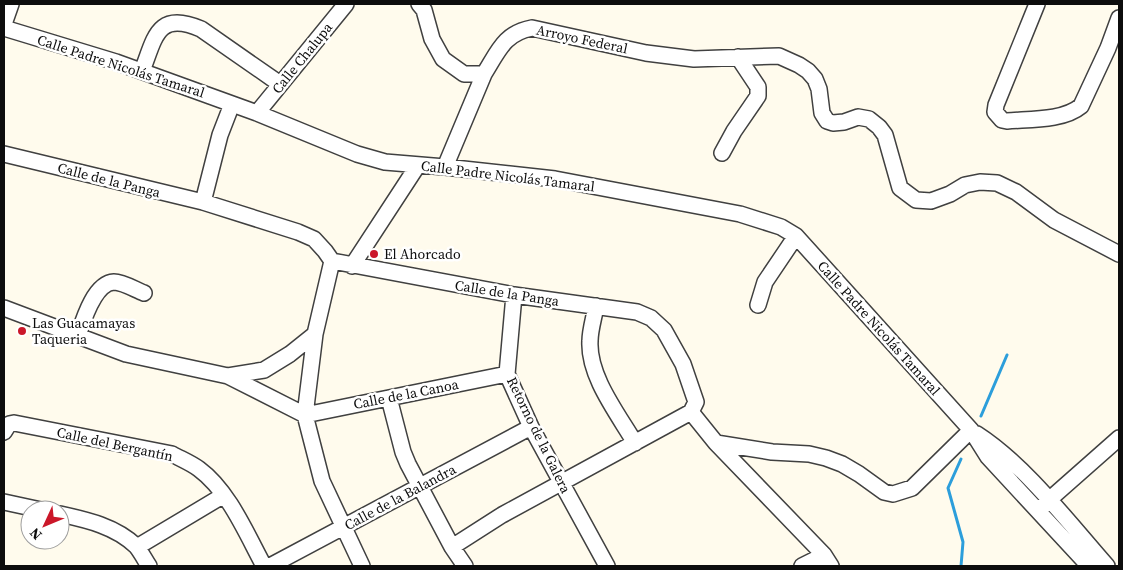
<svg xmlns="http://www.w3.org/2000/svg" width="1123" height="570" viewBox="0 0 1123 570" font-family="'Source Serif 4',serif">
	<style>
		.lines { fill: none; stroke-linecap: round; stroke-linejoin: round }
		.stream { stroke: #2c9edb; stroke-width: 3 }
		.minor-casing { stroke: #404040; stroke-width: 18 }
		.minor { stroke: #fff; stroke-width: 15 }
		.poi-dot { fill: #cb1729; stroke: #fff; stroke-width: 2 }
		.labels { text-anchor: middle; stroke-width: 5; stroke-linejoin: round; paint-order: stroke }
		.street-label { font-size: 14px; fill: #0d0d0d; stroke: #fff }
		.poi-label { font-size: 14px; fill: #0d0d0d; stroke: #fff; text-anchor: start }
	</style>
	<rect width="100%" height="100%" fill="#fffbed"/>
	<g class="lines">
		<!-- stream -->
		<path class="stream" d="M981 416 1007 355
			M961 459 948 488 963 542 961 566"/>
		<!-- minor casing -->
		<g class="minor-casing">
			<path id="minor" d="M419 4 424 10 432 39 443 59 464 74H484C498 52 504 33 532 28L646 53 694 59 779 56 799 65 808 71 815 79 819 89 822 113 827 121 833 123 844 122 858 117 869 119 879 127 885 135 900 188 916 200 931 201 950 194 965 185 980 182 997 183 1016 192 1054 220 1119 254
				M1037 4 996 105 995 112 1002 120 1007 121C1029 119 1063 121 1081 106L1108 48 1119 18
				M4 24 11 4
				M4 28 116 62 257 113 357 154 385 162 445 167 555 179 740 214 781 227 796 236 971 430 988 457 1089 566
				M142 71C155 38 157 10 201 29L280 84
				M257 113 346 4
				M722 153 734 131 758 96V87L738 57
				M4 154 203 202 298 232 314 239 325 251 332 261 514 295 637 312 651 318 664 330 683 364 696 402 691 412 502 515 452 547
				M445 167 484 74
				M203 202 220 135 232 104
				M332 261 315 334 305 415 322 481 362 566
				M352 266 418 165
				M514 295 507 374 531 427 607 566
				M758 305 765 282 796 236
				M596 306C594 318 590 330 590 341 588 376 618 414 635 443
				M4 308 126 354 228 376 305 415
				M78 336C83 321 94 283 114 282 123 282 136 290 144 293
				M228 376 264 370 290 354 315 334
				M389 398 403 452 408 464 452 547 465 566
				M691 412 716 443 772 452 809 454 826 458 842 464 859 474 884 492 893 494 912 488 971 430
				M305 415 507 374
				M4 432 9 424 14 423 172 454C181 459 191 463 199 469 229 491 247 535 264 566
				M977 434C1025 465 1069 523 1107 566
				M716 443 824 555 831 566
				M4 502 41 510
				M1042 506 1119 438
				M60 514C87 520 115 526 136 546 141 552 145 560 149 566
				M137 547 224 495
				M270 566 531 427
				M802 566 824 555"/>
		</g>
		<!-- minor -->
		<use href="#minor" class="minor"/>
	</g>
	<!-- markers -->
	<g class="poi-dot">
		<circle cx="374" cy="254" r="5"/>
		<circle cx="22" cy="331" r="5"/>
	</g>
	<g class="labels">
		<!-- street labels -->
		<g class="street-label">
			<text transform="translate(582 39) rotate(12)" y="5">Arroyo Federal</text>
			<text transform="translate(302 58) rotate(-51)" y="5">Calle Chalupa</text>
			<text transform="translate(121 66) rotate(18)" y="5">Calle Padre Nicolás Tamaral</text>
			<text transform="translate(508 176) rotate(7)" y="5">Calle Padre Nicolás Tamaral</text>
			<text transform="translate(109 180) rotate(14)" y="5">Calle de la Panga</text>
			<text transform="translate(507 293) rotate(9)" y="5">Calle de la Panga</text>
			<text transform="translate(879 328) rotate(48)" y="5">Calle Padre Nicolás Tamaral</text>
			<text transform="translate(406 394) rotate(-11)" y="5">Calle de la Canoa</text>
			<text transform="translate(539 435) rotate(64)" y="5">Retorno de la Galera</text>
			<text transform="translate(115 444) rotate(12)" y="5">Calle del Bergantín</text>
			<text transform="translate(400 497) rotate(-28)" y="5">Calle de la Balandra</text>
		</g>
		<!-- poi labels -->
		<g class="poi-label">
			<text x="384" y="259">El Ahorcado</text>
			<text x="32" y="328">Las Guacamayas<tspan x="32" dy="16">Taqueria</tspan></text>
		</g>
	</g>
	<!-- border -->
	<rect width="1123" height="570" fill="none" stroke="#0d0d0d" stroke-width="10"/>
	<!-- north arrow -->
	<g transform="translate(45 525) rotate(226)"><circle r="24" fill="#ffffff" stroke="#9e9e9e"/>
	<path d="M0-4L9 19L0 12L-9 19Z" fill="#cb1729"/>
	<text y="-8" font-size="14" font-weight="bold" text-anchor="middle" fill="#0d0d0d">N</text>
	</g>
</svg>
